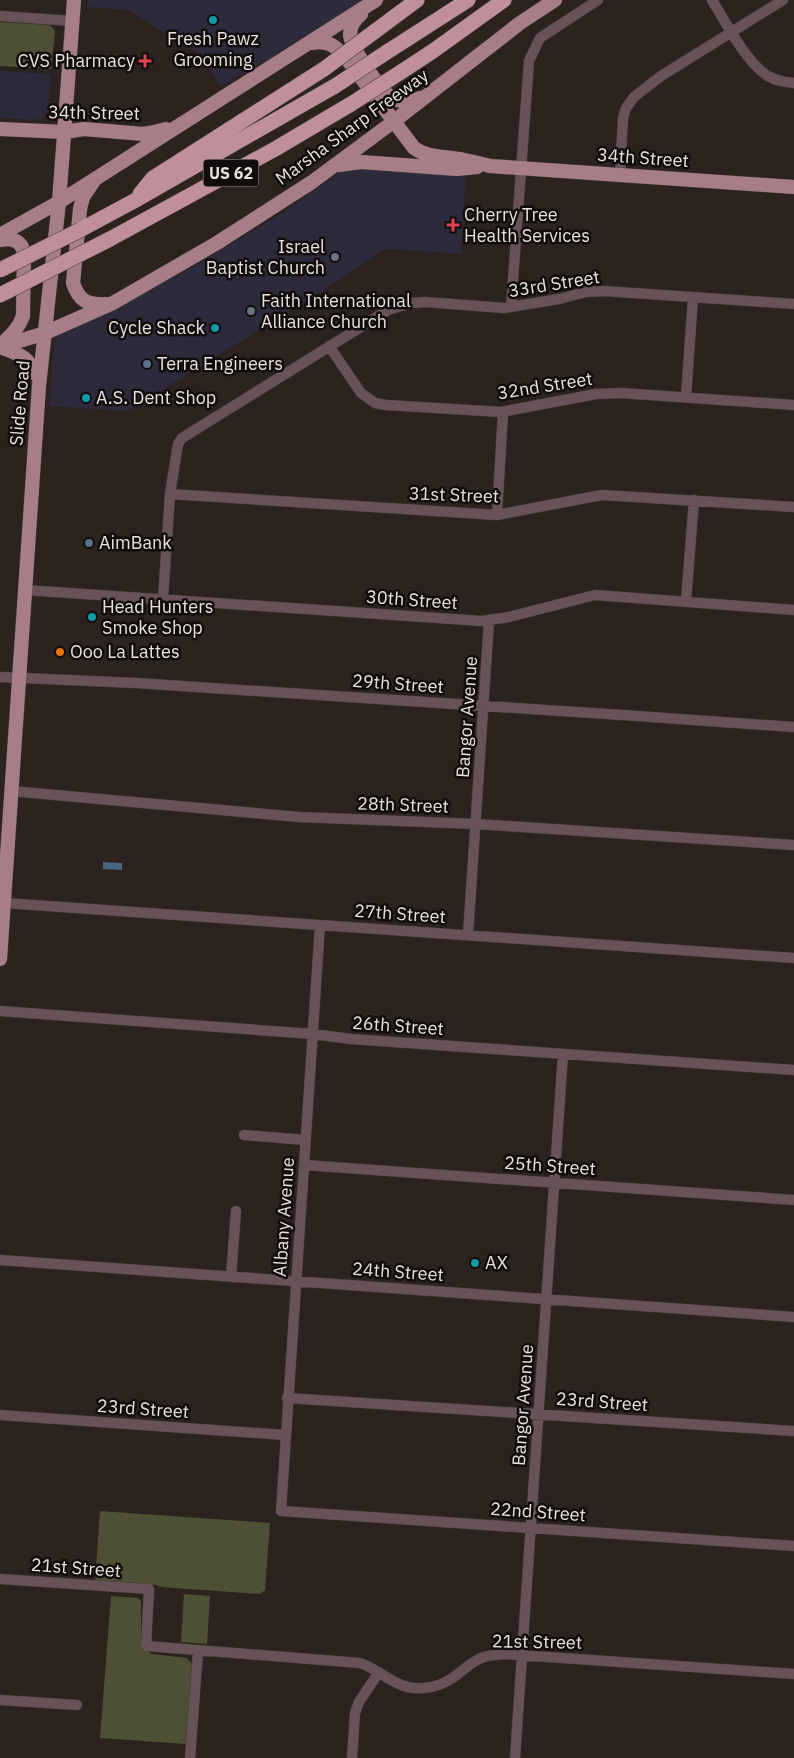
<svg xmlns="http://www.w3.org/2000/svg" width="794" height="1758" viewBox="0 0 794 1758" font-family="'IBM Plex Sans',sans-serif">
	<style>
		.commercial { fill: #2c2a3b }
		.green { fill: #4e5035 }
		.water { fill: #4a6584 }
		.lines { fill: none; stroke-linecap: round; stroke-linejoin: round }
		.minor-casing { stroke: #463e3a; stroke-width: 11 }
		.major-casing { stroke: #463e3a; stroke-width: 15 }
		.highway-casing { stroke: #463e3a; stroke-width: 16 }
		.minor { stroke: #665257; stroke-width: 10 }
		.major { stroke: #a77e87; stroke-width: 14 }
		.highway { stroke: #c0909a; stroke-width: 15 }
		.highway-bridge-casing { stroke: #463e3a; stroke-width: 16; stroke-linecap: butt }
		.highway-bridge { stroke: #c0909a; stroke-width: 15 }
		.culture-dot { fill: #0f9aa8; stroke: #110d0c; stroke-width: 2 }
		.health-dot { fill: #e0444e; stroke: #110d0c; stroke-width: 2 }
		.worship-dot { fill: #6b7280; stroke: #110d0c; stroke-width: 2 }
		.service-dot { fill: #5c6f8a; stroke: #110d0c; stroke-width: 2 }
		.food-dot { fill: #e8710a; stroke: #110d0c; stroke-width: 2 }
		.labels { text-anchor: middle; stroke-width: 5; stroke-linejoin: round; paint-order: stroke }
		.shield { fill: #110d0c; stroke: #a8a2a0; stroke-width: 1 }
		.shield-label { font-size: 16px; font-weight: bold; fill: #e8e2df }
		.poi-label { font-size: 18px; fill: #e8e2df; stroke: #110d0c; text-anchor: start }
		.street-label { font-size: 18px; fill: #e8e2df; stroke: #110d0c }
	</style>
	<rect width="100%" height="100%" fill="#2c231f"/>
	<!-- commercial -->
	<path class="commercial" d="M88 0H364L273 57 220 86 201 55 127 10 87 7Z
		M0 71 51 74 48 109 43 118 33 120 0 118Z
		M347 167 466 174 461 254 387 249 382 251 341 279 132 409 124 411 49 406 53 355 56 338 59 333 137 296 200 263 285 211Z"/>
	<!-- green -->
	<path class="green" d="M0 22 49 25 53 28 55 32 51 69 0 66Z
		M100 1511 270 1523 265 1590 260 1594 161 1587 156 1585 95 1581Z
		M184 1594 210 1596 207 1644 181 1642Z
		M111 1596 138 1598 141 1601V1641L142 1645 151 1654 187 1658 192 1664 186 1744 100 1738Z"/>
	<!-- water -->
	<path class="water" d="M103 862 122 863V870L103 869Z"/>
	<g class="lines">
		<!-- minor casing -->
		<g class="minor-casing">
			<path id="minor" d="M712 0C725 21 747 64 768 76 776 81 784 82 794 83
				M0 16 73 21
				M620 175 623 118 626 108 634 97 661 76 783 0
				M511 307 529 61 540 38 598 0
				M329 346 361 393 375 403 386 405 501 412 596 394 621 393 794 405
				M686 397 693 297
				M170 494 497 515 602 495 794 507
				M497 515 503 412
				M25 590 482 621 509 617 595 595 794 610
				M163 599 170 494 178 444 182 438 388 310 411 303 425 302 504 308 559 299 586 292 604 291 794 304
				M686 601 694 500
				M0 677 136 683 637 716 794 727
				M11 791 299 817 476 824 794 845
				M4 903 794 958
				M320 925 281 1511 794 1546
				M468 935 489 621
				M0 1011 313 1034 351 1039 794 1070
				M244 1135 305 1140
				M304 1165 794 1200
				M0 1260 794 1317
				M231 1277 236 1211
				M287 1398 794 1431
				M0 1415 285 1435
				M0 1579 149 1589 146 1646 360 1663C377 1668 389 1683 408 1687 426 1691 444 1685 458 1674 464 1669 470 1664 477 1660 485 1655 494 1655 503 1654L794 1674
				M0 1700 77 1705
				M190 1758 198 1651
				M352 1758 355 1713 359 1702 379 1672
				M515 1758 563 1054"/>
		</g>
		<!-- major casing -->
		<g class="major-casing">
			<path id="major" d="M361 14C355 19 350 25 350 34 350 47 377 84 387 94 391 97 397 100 401 101 408 103 414 101 420 98
				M311 43C330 40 335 46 347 59L414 148C428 158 443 156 459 159 469 161 480 163 490 166L794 187
				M0 129 65 132 84 129 143 134 155 132 166 129
				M339 165 361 162 457 169 477 167
				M93 182 83 197 80 209 73 283C79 301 87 305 106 304
				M0 235 59 202 376 0
				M0 240C12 238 21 240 24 253L23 316C19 328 11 335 2 344
				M0 347 45 333 113 303 217 243 312 182 393 122 520 23 555 0
				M0 347C23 355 27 357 39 378
				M0 959 39 386 59 202 74 0"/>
		</g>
		<!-- highway casing -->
		<g class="highway-casing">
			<path id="highway" d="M374 32 417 0
				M387 52 468 0
				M401 72 433 51 504 0
				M140 194 153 178 324 69
				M80 230 134 201 335 86
				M110 239 275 149 351 104"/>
		</g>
		<!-- minor -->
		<use href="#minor" class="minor"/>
		<!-- major -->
		<use href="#major" class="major"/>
		<!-- highway -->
		<use href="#highway" class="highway"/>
		<!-- highway-bridge casing -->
		<g class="highway-bridge-casing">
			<path id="highway-bridge" d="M324 69 374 32
				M335 86 387 52
				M351 104 401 72
				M0 270 80 230
				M0 295 110 239"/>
		</g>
		<!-- highway-bridge -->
		<use href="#highway-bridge" class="highway-bridge"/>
	</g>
	<!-- markers -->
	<g class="culture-dot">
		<circle cx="213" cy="20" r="5"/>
		<circle cx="215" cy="328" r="5"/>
		<circle cx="86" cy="398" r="5"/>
		<circle cx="92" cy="617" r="5"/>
		<circle cx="475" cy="1263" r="5"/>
	</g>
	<g class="health-dot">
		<path d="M142.5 53.5h5v5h5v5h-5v5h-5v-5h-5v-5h5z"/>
		<path d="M450.5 217.5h5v5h5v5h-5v5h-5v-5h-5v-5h5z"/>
	</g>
	<g class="worship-dot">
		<circle cx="335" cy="257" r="5"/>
		<circle cx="251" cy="311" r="5"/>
	</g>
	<g class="service-dot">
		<circle cx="147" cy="364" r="5"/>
		<circle cx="89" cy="543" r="5"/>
	</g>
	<circle class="food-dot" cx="60" cy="652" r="5"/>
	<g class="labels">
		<!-- shield labels -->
		<rect class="shield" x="203.5" y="159.5" width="55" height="27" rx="4"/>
		<g class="shield-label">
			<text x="231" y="179">US 62</text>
		</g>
		<!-- poi labels -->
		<g class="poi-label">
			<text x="213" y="45" text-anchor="middle">Fresh Pawz<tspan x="213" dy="21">Grooming</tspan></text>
			<text x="135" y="67" text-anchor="end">CVS Pharmacy</text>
			<text x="464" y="221">Cherry Tree<tspan x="464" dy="21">Health Services</tspan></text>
			<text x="325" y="253" text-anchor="end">Israel<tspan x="325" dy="21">Baptist Church</tspan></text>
			<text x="261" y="307">Faith International<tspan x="261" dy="21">Alliance Church</tspan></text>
			<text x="205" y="334" text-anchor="end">Cycle Shack</text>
			<text x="157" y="370">Terra Engineers</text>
			<text x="96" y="404">A.S. Dent Shop</text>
			<text x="99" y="549">AimBank</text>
			<text x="102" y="613">Head Hunters<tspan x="102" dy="21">Smoke Shop</tspan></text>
			<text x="70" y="658">Ooo La Lattes</text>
			<text x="485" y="1269">AX</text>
		</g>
		<!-- street labels -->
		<g class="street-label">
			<text transform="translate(94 113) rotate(1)" y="6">34th Street</text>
			<text transform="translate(352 127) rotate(-36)" y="6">Marsha Sharp Freeway</text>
			<text transform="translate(643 158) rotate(4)" y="6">34th Street</text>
			<text transform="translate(554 284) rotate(-9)" y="6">33rd Street</text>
			<text transform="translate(545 386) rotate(-9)" y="6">32nd Street</text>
			<text transform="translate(20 403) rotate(-85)" y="6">Slide Road</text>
			<text transform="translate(454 495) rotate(2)" y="6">31st Street</text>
			<text transform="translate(412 600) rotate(4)" y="6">30th Street</text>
			<text transform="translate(398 684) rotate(4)" y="6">29th Street</text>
			<text transform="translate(467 717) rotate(-86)" y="6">Bangor Avenue</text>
			<text transform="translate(403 805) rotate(2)" y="6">28th Street</text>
			<text transform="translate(400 914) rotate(4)" y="6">27th Street</text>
			<text transform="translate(398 1026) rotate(4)" y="6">26th Street</text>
			<text transform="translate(550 1166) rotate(4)" y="6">25th Street</text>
			<text transform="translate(284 1217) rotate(-86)" y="6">Albany Avenue</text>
			<text transform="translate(398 1272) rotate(4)" y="6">24th Street</text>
			<text transform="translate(602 1402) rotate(4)" y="6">23rd Street</text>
			<text transform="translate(523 1405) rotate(-86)" y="6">Bangor Avenue</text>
			<text transform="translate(143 1409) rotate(4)" y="6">23rd Street</text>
			<text transform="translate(538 1512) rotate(4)" y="6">22nd Street</text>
			<text transform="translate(76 1568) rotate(4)" y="6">21st Street</text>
			<text transform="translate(537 1642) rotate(1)" y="6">21st Street</text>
		</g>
	</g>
</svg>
